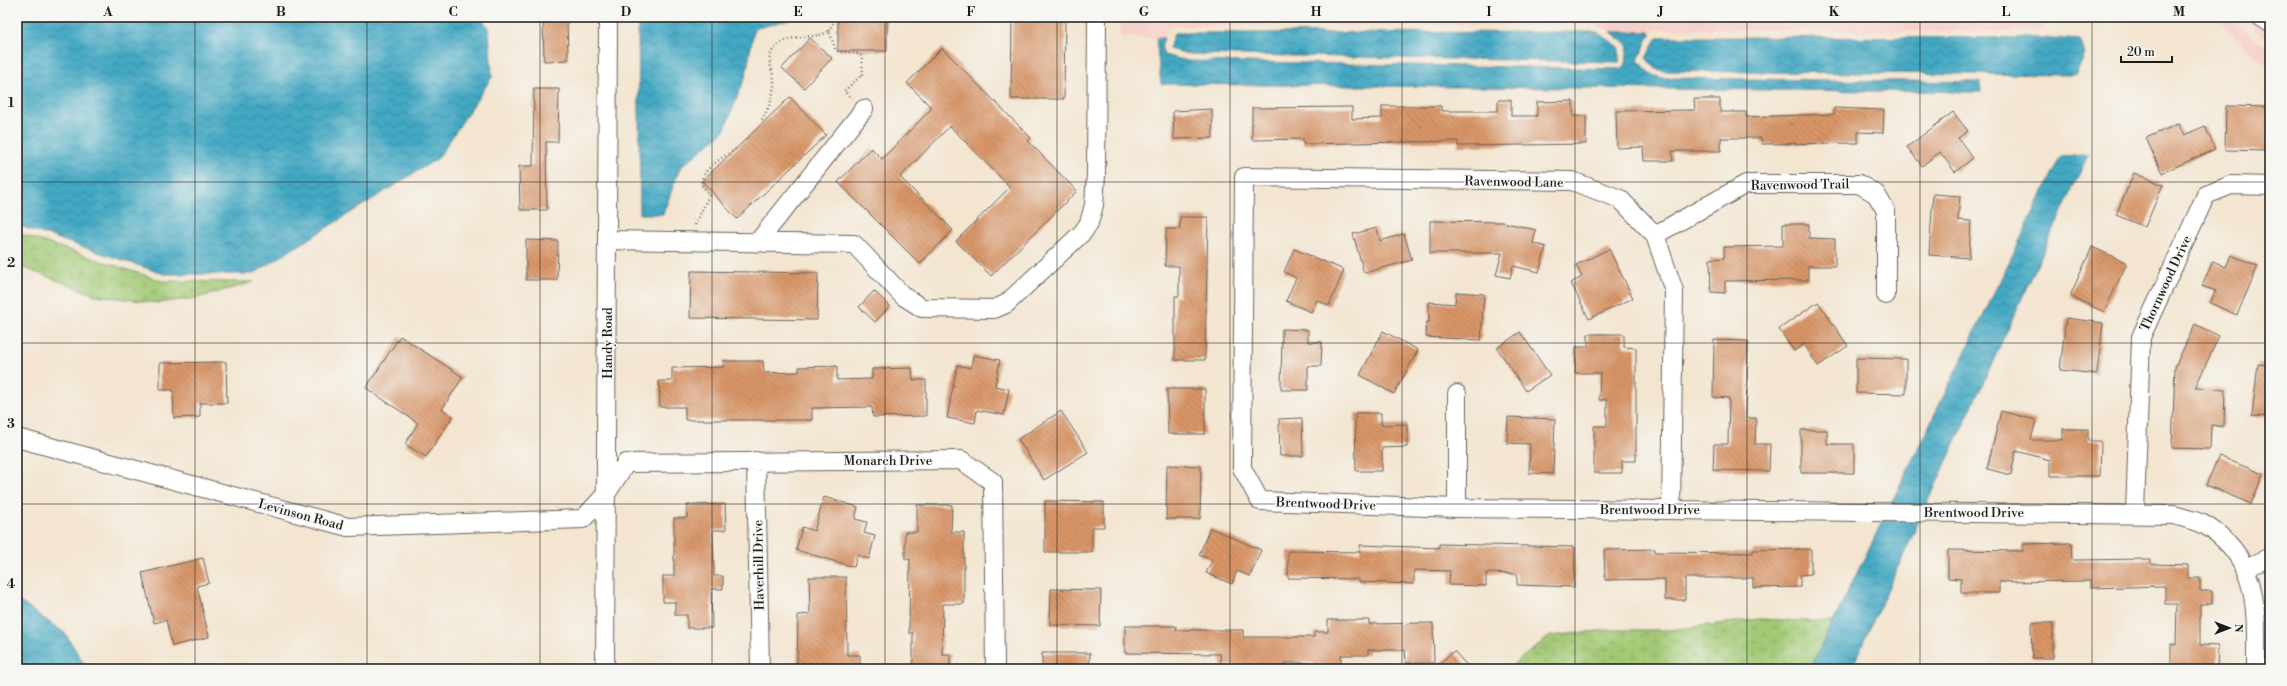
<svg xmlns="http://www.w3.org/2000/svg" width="2287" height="686" viewBox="0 0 2287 686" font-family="'Libre Bodoni',serif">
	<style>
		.built { fill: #f7d0c9 }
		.wetland { fill: url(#wetland-marsh); stroke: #607248 }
		.water { fill: url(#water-waves); stroke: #306270 }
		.building { fill: url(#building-back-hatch) }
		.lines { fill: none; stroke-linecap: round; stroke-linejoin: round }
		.minor-casing { stroke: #67625b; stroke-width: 20 }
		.path { stroke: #67625b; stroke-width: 2.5; stroke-dasharray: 1 3; stroke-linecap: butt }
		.minor { stroke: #fff; stroke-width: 18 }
		.grid { fill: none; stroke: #1c1c1c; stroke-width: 1; stroke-opacity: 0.55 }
		.labels { text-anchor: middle; stroke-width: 3; stroke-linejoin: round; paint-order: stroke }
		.street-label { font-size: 13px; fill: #1c1c1c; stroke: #f6f6f2 }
		.neatline { fill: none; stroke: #1c1c1c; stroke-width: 1.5 }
		.grid-label { font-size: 13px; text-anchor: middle; font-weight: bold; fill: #1c1c1c }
	</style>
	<defs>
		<pattern id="wetland-marsh" width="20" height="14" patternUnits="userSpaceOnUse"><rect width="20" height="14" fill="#a3c974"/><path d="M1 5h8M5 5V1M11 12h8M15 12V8" fill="none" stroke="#8cac64"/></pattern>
		<pattern id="water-waves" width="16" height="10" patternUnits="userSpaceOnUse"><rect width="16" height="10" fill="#43a8c3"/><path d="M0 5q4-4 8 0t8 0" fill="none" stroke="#37889e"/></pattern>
		<pattern id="building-back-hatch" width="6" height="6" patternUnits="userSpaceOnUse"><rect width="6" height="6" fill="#d99568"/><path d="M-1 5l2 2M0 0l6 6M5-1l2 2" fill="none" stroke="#af7955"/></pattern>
	</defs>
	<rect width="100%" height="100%" fill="#f6f6f2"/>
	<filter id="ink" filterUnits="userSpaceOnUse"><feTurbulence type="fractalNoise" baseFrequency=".025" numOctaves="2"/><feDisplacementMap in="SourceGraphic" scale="8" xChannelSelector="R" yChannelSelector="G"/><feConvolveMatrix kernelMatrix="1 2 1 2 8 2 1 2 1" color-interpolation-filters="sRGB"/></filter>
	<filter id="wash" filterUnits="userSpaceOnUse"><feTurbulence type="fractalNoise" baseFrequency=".012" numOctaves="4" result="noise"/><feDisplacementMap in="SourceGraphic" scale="16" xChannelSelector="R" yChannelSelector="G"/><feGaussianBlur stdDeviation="0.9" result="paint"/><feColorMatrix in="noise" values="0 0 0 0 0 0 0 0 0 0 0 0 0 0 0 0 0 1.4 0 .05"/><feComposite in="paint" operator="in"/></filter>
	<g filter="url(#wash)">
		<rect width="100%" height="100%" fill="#f3e5d0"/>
		<!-- built -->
		<path class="built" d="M1121 17H2046L2041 31 2020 32 1658 29 1651 32H1611L1597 25 1174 26 1167 29 1164 38H1156L1120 37Z
			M2215 17H2232L2255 40 2270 46V69Z
			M2243 17H2270V38L2261 35Z"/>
		<!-- wetland -->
		<path class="wetland" d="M17 233 162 281 254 282 197 298 157 303 95 295 17 265Z
			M1759 619 1833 622 1810 669H1513L1514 664 1550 636 1608 630H1670Z"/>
		<!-- water -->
		<path class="water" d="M17 17H481L489 29 492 77 438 158 253 274H164L17 225Z
			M638 17H799L754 29 746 75 724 131 680 168 663 214H640Z
			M1597 32 1619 47V62L1188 54 1169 49 1174 33Z
			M1611 32H1651L1638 60 1652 75 1662 78 1980 82 1981 92 1161 84 1156 38H1164L1161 46 1164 55 1188 61 1621 69 1626 64 1628 45Z
			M1658 37 2051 38 2080 40 2085 54 2076 75 1665 71 1656 69 1646 58Z
			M2088 155 1851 669H1810L2061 156Z
			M17 600 65 633 87 669H17Z"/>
		<g id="blocks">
			<!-- building -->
			<path class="building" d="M543 17H567L568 60 544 61Z
				M838 17H887V51H838Z
				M1012 17H1065L1064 99H1011Z
				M810 38 832 58 804 88 782 68Z
				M942 48 1031 138 1028 141 1077 191 991 276 956 241 1010 187 950 126 900 177 953 230 920 264 838 182 871 148 882 159 932 108 907 83Z
				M534 89H559L558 142H546L547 210H520L519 166H533Z
				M790 97 826 135 737 219 702 181Z
				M1694 99H1720V112H1746V117L1834 114V108L1884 110 1883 133 1858 132V143L1762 144 1761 138H1721V151H1672L1673 161H1644L1643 147 1617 148 1616 111 1695 110Z
				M1498 100H1511V116H1537V102L1573 101V116H1586V144L1458 146V141L1303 144V139L1252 140V108L1352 107V119L1382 118V106H1441V111H1498Z
				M2226 106 2270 107V151L2225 150Z
				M1212 109 1213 138 1174 139 1173 111Z
				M1953 112 1968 131 1958 138 1973 158 1955 172 1940 152 1922 166 1907 147Z
				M2178 124 2184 135 2205 126 2215 149 2162 173 2146 138Z
				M2134 173 2163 185 2145 227 2116 215Z
				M1933 194 1960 196 1958 220 1971 221 1969 258 1929 255Z
				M1180 217H1208L1205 360H1175V296H1179V266H1165L1166 229H1180Z
				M1430 221 1502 222 1536 230 1533 243 1546 247 1539 272 1513 266 1510 278 1496 275 1502 253H1430Z
				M1783 224H1809V238L1835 239V266H1808V280L1725 281V293L1711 292 1710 259 1724 258V247L1783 246Z
				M1377 228 1380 241 1404 234 1412 260 1364 273 1353 234Z
				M526 240 558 241 557 280H526Z
				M2092 247 2127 263 2104 312 2070 296Z
				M1294 249 1344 270 1329 306 1317 300 1311 312 1286 301 1296 278 1284 272Z
				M1609 249 1633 298 1589 319 1571 283 1582 277 1576 265Z
				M2231 255 2258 266 2237 315 2210 303 2216 291 2202 286 2213 261 2226 267Z
				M691 271 818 273 817 320 690 318Z
				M874 291 890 306 875 322 859 307Z
				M1456 292 1484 294 1481 340 1426 337 1427 322H1429V302L1455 304Z
				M1818 302 1848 346 1818 366 1804 344 1794 351 1779 329Z
				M2066 318 2103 323 2097 374 2060 370Z
				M2195 324 2219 336 2195 388 2225 389 2224 426 2211 425 2210 449 2172 448 2175 367Z
				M1282 329 1308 330V342H1322L1321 366H1308V390H1281Z
				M1383 331 1418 350 1394 394 1360 375Z
				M1520 332 1550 375 1526 391 1497 348Z
				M1588 334H1624V347L1636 348V461H1622V473H1594V426H1607V400H1599L1600 373H1575L1576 347H1588Z
				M400 336 463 377 442 409 453 416 426 457 405 444 418 423 366 388Z
				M1714 340 1748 341 1746 418H1756L1755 444H1770L1769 471 1713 470 1714 444H1728L1729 398 1713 397Z
				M973 355 1000 360 995 386 1009 389 1004 415 977 410 975 423 947 418 957 365 971 368Z
				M1856 358 1906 359V394L1856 393Z
				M723 361H763L764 373 799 372V367L837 366V380L872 379V369L912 368 913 380H926V416L873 417 872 407 812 408V420H685V407H660L659 381H672V368L724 367Z
				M226 362 227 403H200V417L174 418 173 390H160V363Z
				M2258 364 2270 365V417L2252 416Z
				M1167 389H1205V434H1168Z
				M1061 411 1088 452 1044 480 1018 439Z
				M2001 411 2036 420 2031 440H2063V429H2088V441H2101L2100 476H2050V460L2016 451 2011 475 1987 469Z
				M1355 413H1381V425L1407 424V447L1382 448V471H1356Z
				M1508 417 1555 419 1553 474 1529 473 1530 444 1507 443Z
				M1302 418 1303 456H1280L1279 419Z
				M1801 430H1827V444H1854V473H1801Z
				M2219 456 2263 474 2251 504 2206 485Z
				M1167 465 1201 466 1200 519H1166Z
				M824 497 858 507 855 519 867 522 864 533 875 536 869 559 857 555 854 567 796 550 802 527 814 531Z
				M1045 501 1104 502V527H1092V552H1045Z
				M725 504 726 530H713L714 576H723V589H711L712 628H687V615H675V602H663V576H674V518H687V505Z
				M917 505H952L951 532H964V604H943L942 654H950V669H913V633H909L910 559H905V532H917Z
				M1210 528 1261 550 1250 576 1237 571 1232 584 1206 573 1212 560 1199 555Z
				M2071 543 2072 560 2151 559V564L2188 565V578H2200V591H2212V604H2200V645L2218 646 2217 669H2171V644L2176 645 2177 604H2165V586L2090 588V581L1999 582V593H1961V579L1948 578V550L2023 551V544Z
				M1439 544 1575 547 1574 587 1517 585V574L1486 573V586L1449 585 1450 571 1414 570V584L1359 582V579L1288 578V551L1360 552V545L1439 548Z
				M1655 549V552L1753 553V550L1811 549V574L1800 575V587L1753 588V578H1685V600H1665V579L1605 580 1604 550Z
				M203 558 209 583 197 586 209 637 172 646 166 620 154 623 142 573Z
				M809 577H846L847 655H860V669L797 668 798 615 810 614Z
				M1051 589 1101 590 1100 626 1050 625Z
				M1328 620H1369V624L1433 623 1434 663H1406L1405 650H1368V655H1341V666H1313V663H1285V669H1263V665L1221 666 1220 654 1125 653V626H1176V630H1243V637H1314V632H1328Z
				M2031 623H2053V658H2032Z
				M1454 651 1470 669H1433Z
				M1042 653H1090L1089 669H1042Z"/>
		</g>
	</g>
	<g filter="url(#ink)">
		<use href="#blocks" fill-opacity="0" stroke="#67625b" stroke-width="1"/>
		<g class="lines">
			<!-- minor casing -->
			<g class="minor-casing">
				<path id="minor" d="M2261 17 2270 23
					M1655 235 1746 184H1859L1876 194 1886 211V295
					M608 240 854 244 903 296 922 308 994 309 1006 304 1083 232 1089 223 1094 205 1096 175 1097 17
					M757 243 864 109
					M17 438 348 527 583 519 606 494 626 463 961 460 993 482 995 669
					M756 461 760 669
					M1457 508V394
					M1671 510 1674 291 1655 235 1620 199 1572 181 1244 177 1242 468 1260 501 1457 508 2174 515C2183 518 2194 520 2203 524 2261 557 2256 611 2256 669
					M2135 513 2141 337 2206 195 2231 185 2270 186
					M2246 568 2270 557
					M605 669 608 17"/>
			</g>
			<!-- path -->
			<path class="path" d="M829 31 836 17
				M762 120C768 109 773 98 774 85 775 68 760 57 781 43 798 33 814 40 829 31L836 51 856 53 862 56 863 74 844 91 852 98
				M695 225 709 195 702 185C699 169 726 156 737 148"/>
			<!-- minor -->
			<use href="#minor" class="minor"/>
		</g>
	</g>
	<!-- grid -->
	<path class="grid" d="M195 17V669M367 17V669M540 17V669M712 17V669M885 17V669M1057 17V669M1230 17V669M1402 17V669M1575 17V669M1747 17V669M1920 17V669M2092 17V669M17 182H2270M17 343H2270M17 504H2270"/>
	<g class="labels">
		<!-- street labels -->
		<g class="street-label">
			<text transform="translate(1514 181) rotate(1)" y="5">Ravenwood Lane</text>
			<text transform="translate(1800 184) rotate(-1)" y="5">Ravenwood Trail</text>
			<text transform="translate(2165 283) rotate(-65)" y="5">Thornwood Drive</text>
			<text transform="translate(607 343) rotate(-90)" y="5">Handy Road</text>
			<text x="888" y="465">Monarch Drive</text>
			<text transform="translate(1326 503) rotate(2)" y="5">Brentwood Drive</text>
			<text x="1650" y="514">Brentwood Drive</text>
			<text x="1974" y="517">Brentwood Drive</text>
			<text transform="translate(301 514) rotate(15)" y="5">Levinson Road</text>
			<text transform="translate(758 565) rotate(-91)" y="5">Haverhill Drive</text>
		</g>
	</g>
	<!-- margin -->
	<rect width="2287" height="686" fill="none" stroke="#f6f6f2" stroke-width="44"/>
	<!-- north arrow -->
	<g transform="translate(2229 628) rotate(90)" stroke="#f6f6f2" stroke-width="3" paint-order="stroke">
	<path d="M0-3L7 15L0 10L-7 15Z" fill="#1c1c1c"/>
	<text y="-6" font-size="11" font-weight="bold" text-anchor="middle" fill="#1c1c1c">N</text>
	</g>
	<!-- scale -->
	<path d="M2121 56v6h51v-6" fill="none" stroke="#1c1c1c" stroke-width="2"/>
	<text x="2127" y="56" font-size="12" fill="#1c1c1c" stroke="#f6f6f2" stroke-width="3" paint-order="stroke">20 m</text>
	<rect x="22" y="22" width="2243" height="642" class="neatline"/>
	<g class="grid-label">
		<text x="108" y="16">A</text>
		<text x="281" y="16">B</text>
		<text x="453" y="16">C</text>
		<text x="626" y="16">D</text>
		<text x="798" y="16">E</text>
		<text x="971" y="16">F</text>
		<text x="1144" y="16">G</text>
		<text x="1316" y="16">H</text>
		<text x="1489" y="16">I</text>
		<text x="1661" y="16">J</text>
		<text x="1834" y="16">K</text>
		<text x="2006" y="16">L</text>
		<text x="2179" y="16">M</text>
		<text x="11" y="107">1</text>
		<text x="11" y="267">2</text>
		<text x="11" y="428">3</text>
		<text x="11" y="588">4</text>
	</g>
</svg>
